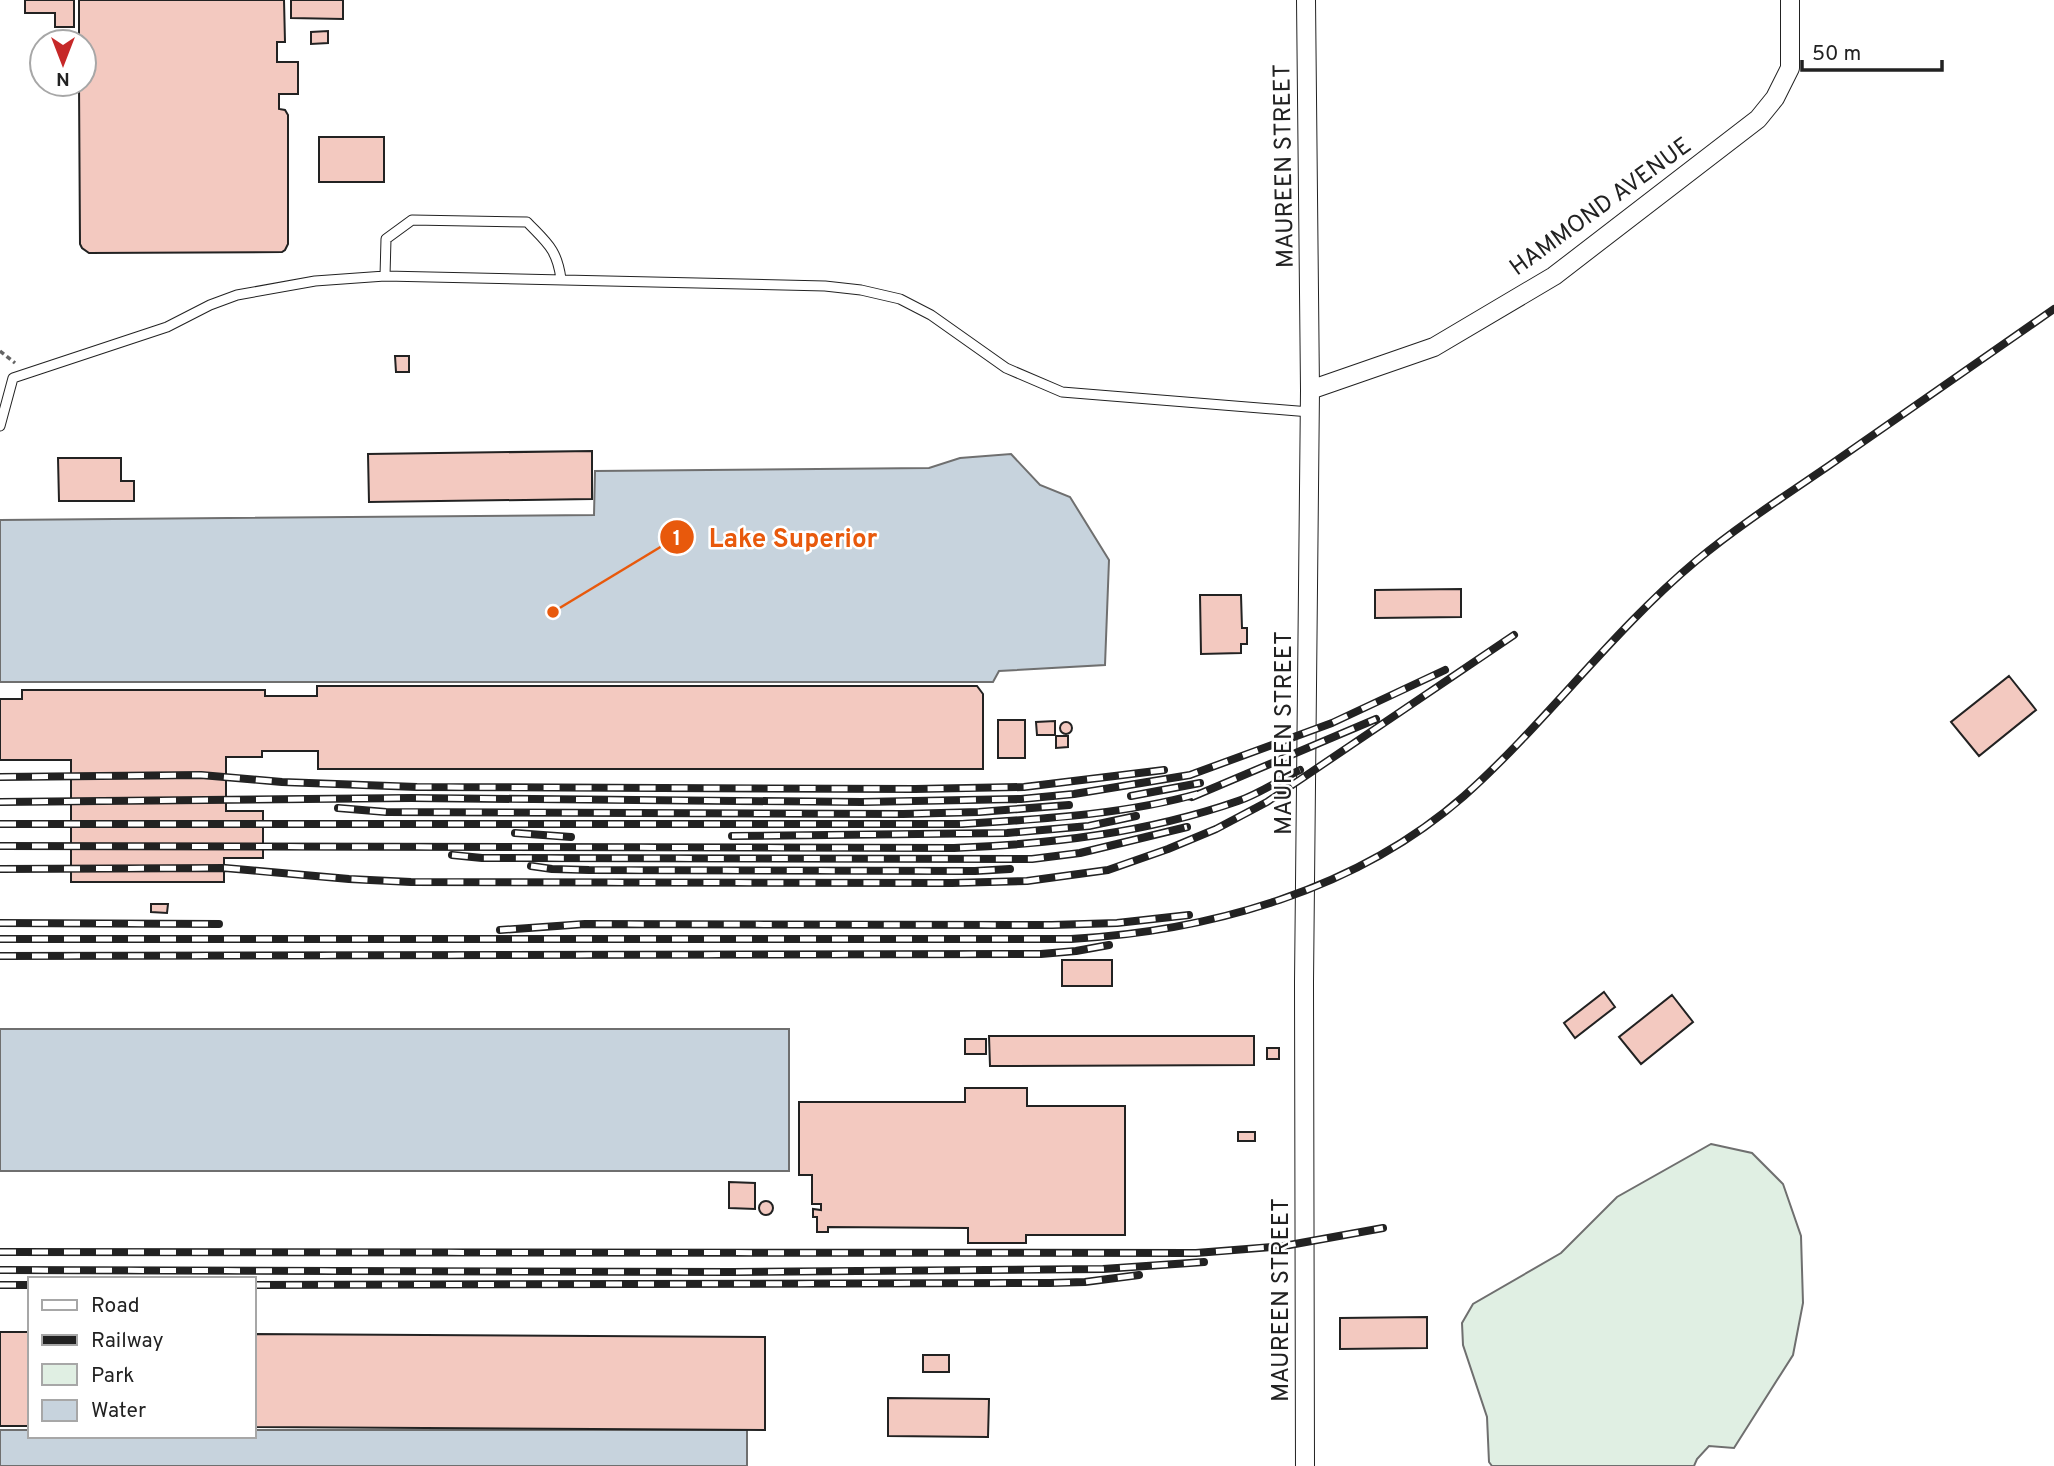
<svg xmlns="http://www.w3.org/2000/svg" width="2054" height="1466" viewBox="0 0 2054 1466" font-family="Overpass,sans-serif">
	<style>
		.green { fill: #e0efe3; stroke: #6f6f6f; stroke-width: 2 }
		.water { fill: #c7d3dd; stroke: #6f6f6f; stroke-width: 2 }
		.building { fill: #f3c9c0; stroke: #222; stroke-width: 2 }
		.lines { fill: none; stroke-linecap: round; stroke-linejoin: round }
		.service-casing { stroke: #222; stroke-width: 11 }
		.minor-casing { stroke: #222; stroke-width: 20 }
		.path { stroke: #646464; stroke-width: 3.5; stroke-dasharray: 5 3.5; stroke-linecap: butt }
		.service { stroke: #fff; stroke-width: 9 }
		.minor { stroke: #fff; stroke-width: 18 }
		.rail-casing { stroke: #222; stroke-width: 8 }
		.rail { stroke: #fff; stroke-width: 5; stroke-dasharray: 16; stroke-linecap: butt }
		.labels { text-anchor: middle; stroke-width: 5; stroke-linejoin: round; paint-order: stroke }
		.street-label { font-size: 24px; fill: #222; stroke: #fff }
		.leader { fill: none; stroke: #e8590c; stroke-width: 2.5 }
		.callout-dot { fill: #e8590c; stroke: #fff; stroke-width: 2.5 }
		.mark-label { font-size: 21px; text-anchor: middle; font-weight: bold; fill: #fff }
		.callout-label { font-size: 26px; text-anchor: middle; font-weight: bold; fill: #e8590c; stroke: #fff; stroke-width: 5; stroke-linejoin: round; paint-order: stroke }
	</style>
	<rect width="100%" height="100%" fill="#fff"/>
	<!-- green -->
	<path class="green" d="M1711 1144 1752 1153 1783 1184 1801 1236 1803 1303 1793 1355 1734 1448 1709 1446 1697 1459 1694 1466H1492L1489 1462 1487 1417 1463 1345 1462 1323 1473 1304 1561 1253 1617 1197Z"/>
	<!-- water -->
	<path class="water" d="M1011 454 1040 485 1070 497 1109 560 1105 665 999 671 993 682H0V520L594 515 595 471 929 468 960 458Z
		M0 1029H789V1171H0Z
		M0 1430H30V1436H254V1430H747V1466H0Z"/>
	<!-- building -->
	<path class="building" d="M25 0H74V27H55V13H25Z
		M79 0H284L285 42H277V62H298V94H279V109L285 110 288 115V244L285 250 282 252 89 253 82 248 80 244 79 84H84V42H79Z
		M291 0H343V19L291 18Z
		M328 31V43L311 44V32Z
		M319 137H384V182H319Z
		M395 356H409V372H396Z
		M592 451V499L369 502 368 454Z
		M58 458H121V481H134V501H59Z
		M1461 589V617L1375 618V590Z
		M1200 595H1241L1242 628H1247V644H1241V653L1201 654Z
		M2009 676 2036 710 1979 756 1951 722Z
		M317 686H977L983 694V769H318V751H262V757H226V811H263V858H224V882H71V760H0V699H22V690H265V696H317Z
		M998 720H1025V758H998Z
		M1055 721V735H1037L1036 722Z
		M1060 728a6 6 0 1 1 12 0a6 6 0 1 1-12 0Z
		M1056 736H1068V747L1056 748Z
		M151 904H168L167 913 151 912Z
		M1062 960H1112V986H1062Z
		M1604 992 1615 1007 1575 1038 1564 1023Z
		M1672 995 1693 1022 1641 1064 1619 1037Z
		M989 1036H1254V1065L990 1066Z
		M965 1039H986V1054H965Z
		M1267 1048H1279V1059H1267Z
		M965 1088H1027V1106H1125V1235H1026V1243H968V1228L828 1227V1232H817V1217H813V1209L821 1210V1204H812V1175H799V1102H965Z
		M1238 1132H1255V1141H1238Z
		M729 1182 755 1183V1209L729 1208Z
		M759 1208a7 7 0 1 1 14 0a7 7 0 1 1-14 0Z
		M1427 1317V1348L1340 1349V1318Z
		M0 1332H30V1426H0Z
		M254 1334 765 1337V1430L254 1427Z
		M923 1355H949V1372H923Z
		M888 1398 989 1399 988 1437 888 1436Z"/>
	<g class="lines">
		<!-- service casing -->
		<g class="service-casing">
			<path id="service" d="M385 276 386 239 412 220 527 222C547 243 557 249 561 279
				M0 426 13 378 167 327 210 305 237 295 315 281 385 276 825 286 861 290 900 299 931 315 1006 368 1062 392 1310 412"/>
		</g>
		<!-- minor casing -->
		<g class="minor-casing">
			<path id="minor" d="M1310 390 1434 347 1554 276 1758 119 1775 98 1790 68V0
				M1305 1466 1304 982 1310 390 1306 0"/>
		</g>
		<!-- path -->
		<path class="path" d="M0 351 15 363"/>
		<!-- service -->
		<use href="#service" class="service"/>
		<!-- minor -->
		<use href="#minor" class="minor"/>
		<!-- rail casing -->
		<g class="rail-casing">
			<path id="rail" d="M0 777 201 775 282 782 417 787 915 789 1024 787 1164 770
				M1131 796 1200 783
				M1192 797 1376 719
				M0 802 411 798 862 802 1021 799 1074 794 1190 775 1332 723 1445 670
				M338 808 386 812 903 814 979 812 1069 805
				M0 824H960C1041 819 1123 815 1201 793
				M515 833 571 837
				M732 836 1007 833 1089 826 1136 816
				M0 846 954 848C1051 844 1146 833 1238 801 1259 794 1279 780 1300 770
				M452 855 482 858 1032 859 1080 853 1187 827
				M531 866 552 869 589 870 975 871 1010 869
				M0 869 225 868 349 879 411 882 952 883 1027 881 1108 870 1168 849 1216 829 1267 802 1514 635
				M0 923 219 924
				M500 930 585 924 1052 925 1117 923 1189 915
				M0 939H1071C1211 931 1357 890 1464 796 1546 723 1611 632 1696 561 1737 527 1783 497 1827 467 1903 414 1978 362 2054 309
				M0 956 1041 954 1076 951 1109 945
				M0 1252 1196 1253 1284 1246 1383 1228
				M0 1270 732 1272 1103 1269 1204 1262
				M0 1285H30
				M254 1285 1050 1283 1085 1282 1139 1275"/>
		</g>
		<!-- rail -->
		<use href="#rail" class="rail"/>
	</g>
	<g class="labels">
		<!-- street labels -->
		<g class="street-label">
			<text transform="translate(1283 166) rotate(-91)" y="8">MAUREEN STREET</text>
			<text transform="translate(1600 206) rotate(-36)" y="8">HAMMOND AVENUE</text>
			<text transform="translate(1283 733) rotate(-90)" y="8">MAUREEN STREET</text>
			<text transform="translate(1280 1300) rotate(-90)" y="8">MAUREEN STREET</text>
		</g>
	</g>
	<!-- callouts -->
	<path class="leader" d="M553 612L677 537"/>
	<g class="callout-dot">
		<circle cx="553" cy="612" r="7"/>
		<circle cx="677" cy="537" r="18"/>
	</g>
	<g class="mark-label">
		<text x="677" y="545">1</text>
	</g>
	<g class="callout-label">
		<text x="793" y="547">Lake Superior</text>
	</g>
	<!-- legend -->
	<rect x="28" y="1277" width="228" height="161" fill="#ffffff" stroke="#a7a7a7" stroke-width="2"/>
	<rect x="42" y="1300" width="35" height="10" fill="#ffffff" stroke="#a7a7a7" stroke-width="2"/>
	<text x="91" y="1312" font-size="21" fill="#222222">Road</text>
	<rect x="42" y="1335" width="35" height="10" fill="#222222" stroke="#a7a7a7" stroke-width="2"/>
	<text x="91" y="1347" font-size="21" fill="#222222">Railway</text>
	<rect x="42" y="1364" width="35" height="21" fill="#e0efe3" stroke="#a7a7a7" stroke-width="2"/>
	<text x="91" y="1382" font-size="21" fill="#222222">Park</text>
	<rect x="42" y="1400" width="35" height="21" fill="#c7d3dd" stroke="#a7a7a7" stroke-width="2"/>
	<text x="91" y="1417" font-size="21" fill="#222222">Water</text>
	<!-- north arrow -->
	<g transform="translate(63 63) rotate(180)"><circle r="33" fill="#ffffff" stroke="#a7a7a7" stroke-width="2"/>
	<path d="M0-5L12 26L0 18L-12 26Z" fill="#c62828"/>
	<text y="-10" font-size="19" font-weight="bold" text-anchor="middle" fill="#222222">N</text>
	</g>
	<!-- scale -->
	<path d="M1802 60v10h140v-10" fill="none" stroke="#222222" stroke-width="3.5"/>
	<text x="1812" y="60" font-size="21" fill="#222222" stroke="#ffffff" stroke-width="5" paint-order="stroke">50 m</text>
</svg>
